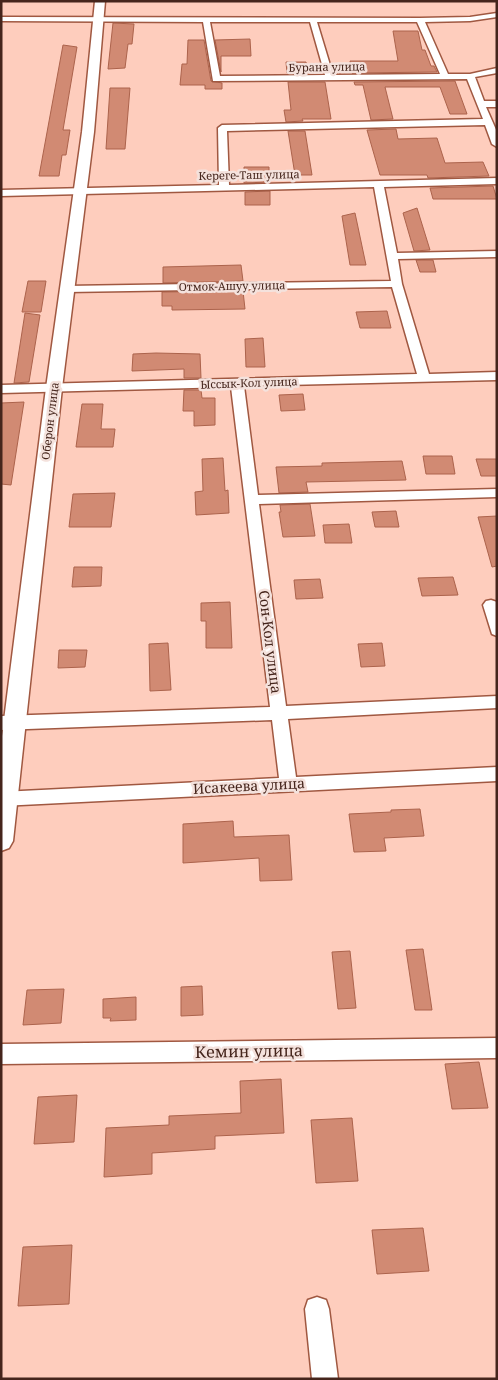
<svg xmlns="http://www.w3.org/2000/svg" width="498" height="1380" viewBox="0 0 498 1380" font-family="'Noto Serif',serif">
	<style>
		.building { fill: #d18a73; stroke: #ac634c }
		.lines { fill: none; stroke-linecap: round; stroke-linejoin: round }
		.minor-casing { stroke: #a05841; stroke-width: 3 }
		.tertiary-casing { stroke: #a05841; stroke-width: 3 }
		.minor { fill: #fff; fill-rule: evenodd }
		.tertiary { fill: #fff; fill-rule: evenodd }
		.labels { text-anchor: middle; stroke-width: 5; stroke-linejoin: round; paint-order: stroke }
		.far-street-label { font-size: 11px; fill: #45251c; stroke: #f4e2dd }
		.street-label { font-size: 14px; fill: #45251c; stroke: #f4e2dd }
		.near-street-label { font-size: 16px; fill: #45251c; stroke: #f4e2dd }
	</style>
	<rect width="100%" height="100%" fill="#fecdbd"/>
	<!-- building -->
	<path class="building" d="M113 23 134 24 132 44H128L125 68 108 69Z
		M393 31H418L422 50H425L431 66H434L437 72 352 73 350 61H398Z
		M250 39 251 56H221V72L215 40Z
		M188 40H204L211 81 222 83V89H205V85H180L182 64H187Z
		M63 45 77 47 63 130H70L66 155H62L59 176H39Z
		M286 62H306L308 73H287Z
		M455 81 467 114H450L440 87H385L393 119 371 120 363 85H355L354 82Z
		M288 82H325L331 119H302L303 121 286 122 284 110H291Z
		M110 88H130L125 149H106Z
		M396 129 398 139 437 138 445 163 483 162 489 176 428 178 427 175H380L367 130Z
		M288 131H305L312 175H295Z
		M244 167H269V182L244 183Z
		M493 186 497 199H433L430 188Z
		M270 191V205H245V192Z
		M417 208 430 250 414 251 403 213Z
		M355 213 366 265H350L342 216Z
		M416 260H433L436 272H420Z
		M241 265 243 281 163 283V267Z
		M28 281H46L41 312H22Z
		M243 291 245 309 172 310V306H162V292Z
		M387 311 391 328H360L356 312Z
		M25 313 40 315 29 382 14 383Z
		M263 338 265 367H246L245 339Z
		M156 353 200 354 201 378H184V369L132 371 133 354Z
		M184 390H201L202 398H215V425L194 426V411H183Z
		M303 394 305 410 281 411 279 395Z
		M24 402 11 485 1 484V403Z
		M82 404H103L101 429H115L113 447H76Z
		M423 456H452L455 474H426Z
		M223 458 225 491 228 490 229 513 196 515 195 492 203 491 202 459Z
		M476 459H497V476H481Z
		M402 461 406 480 306 482 308 492 279 493 276 467 322 466V463Z
		M115 493 111 527H69L73 494Z
		M310 504 315 536 283 537 279 512H281L280 505Z
		M396 511 399 527H375L372 512Z
		M497 516V566L492 567 478 517Z
		M349 524 352 543H325L323 525Z
		M74 567H102L101 586 72 587Z
		M453 577 458 595 422 596 418 578Z
		M320 579 323 598 296 599 294 580Z
		M230 602 232 648H206V621H201V603Z
		M168 643 171 690 150 691 149 644Z
		M382 643 385 666 361 667 358 644Z
		M59 650H87L85 667 58 668Z
		M420 809 424 836 384 838 386 851 354 852 349 814 391 812V810Z
		M233 821 234 837 289 835 292 880 260 881 259 858 183 863V824Z
		M423 949 432 1010H415L406 950Z
		M350 951 356 1008 338 1009 332 952Z
		M202 986 203 1015 181 1016V987Z
		M64 989 61 1023 23 1025 27 990Z
		M136 997V1020L110 1021 111 1018H103V999Z
		M479 1062 488 1108 452 1109 445 1064Z
		M281 1079 284 1133 215 1136V1149L152 1153V1174L104 1177 106 1128 169 1125V1116L241 1113 240 1081Z
		M77 1095 74 1142 34 1144 38 1097Z
		M352 1118 358 1181 316 1183 311 1120Z
		M423 1228 429 1271 377 1274 372 1230Z
		M72 1245 69 1304 18 1306 23 1247Z"/>
	<g class="lines">
		<!-- minor casing -->
		<g class="minor-casing">
			<path id="minor" d="M497 13V17L470 21 425 22 448 74H470L497 68V73L475 77 484 101H497V107H486L497 132V147L492 144 485 125 227 131 229 185 497 178V184L384 187 397 253 497 251V257L398 259 402 284 429 374 497 372V380L244 386 258 495 497 489V497L259 504 286 706 497 696V708L288 719 296 777 497 767V781L1 806V792L279 778 272 720 1 730V716L270 707 231 387 1 393V385L417 374 392 287 67 292 61 289 67 286 391 281 374 187 1 196V190L219 185 218 128 222 125 483 119 467 79 213 81 203 22 1 21V17L420 18 470 17ZM210 22H310L325 75 220 76ZM317 22H417L440 74 333 75Z
				M491 600 497 602V636L492 634 483 605 486 601Z
				M497 1038V1058L1 1064V1044Z
				M317 1297 326 1300 329 1309 338 1379H312L305 1309 308 1300Z"/>
		</g>
		<!-- tertiary casing -->
		<g class="tertiary-casing">
			<path id="tertiary" d="M95 1H105L94 132 62 388 13 841 9 848 1 851V744L46 388 82 132Z"/>
		</g>
		<!-- minor -->
		<use href="#minor" class="minor"/>
		<!-- tertiary -->
		<use href="#tertiary" class="tertiary"/>
	</g>
	<g class="labels">
		<!-- far-street labels -->
		<g class="far-street-label">
			<text transform="translate(327 67) rotate(-1)" y="4">Бурана улица</text>
			<text transform="translate(249 175) rotate(-1)" y="4">Кереге-Таш улица</text>
			<text transform="translate(232 286) rotate(-1)" y="4">Отмок-Ашуу улица</text>
			<text transform="translate(249 383) rotate(-2)" y="4">Ыссык-Кол улица</text>
			<text transform="translate(50 421) rotate(-83)" y="4">Оберон улица</text>
		</g>
		<!-- street labels -->
		<g class="street-label">
			<text transform="translate(270 642) rotate(83)" y="5">Сон-Кол улица</text>
			<text transform="translate(249 786) rotate(-3)" y="5">Исакеева улица</text>
		</g>
		<!-- near-street labels -->
		<g class="near-street-label">
			<text transform="translate(249 1051) rotate(-1)" y="6">Кемин улица</text>
		</g>
	</g>
	<!-- border -->
	<rect width="498" height="1380" fill="none" stroke="#45251c" stroke-width="5"/>
</svg>
